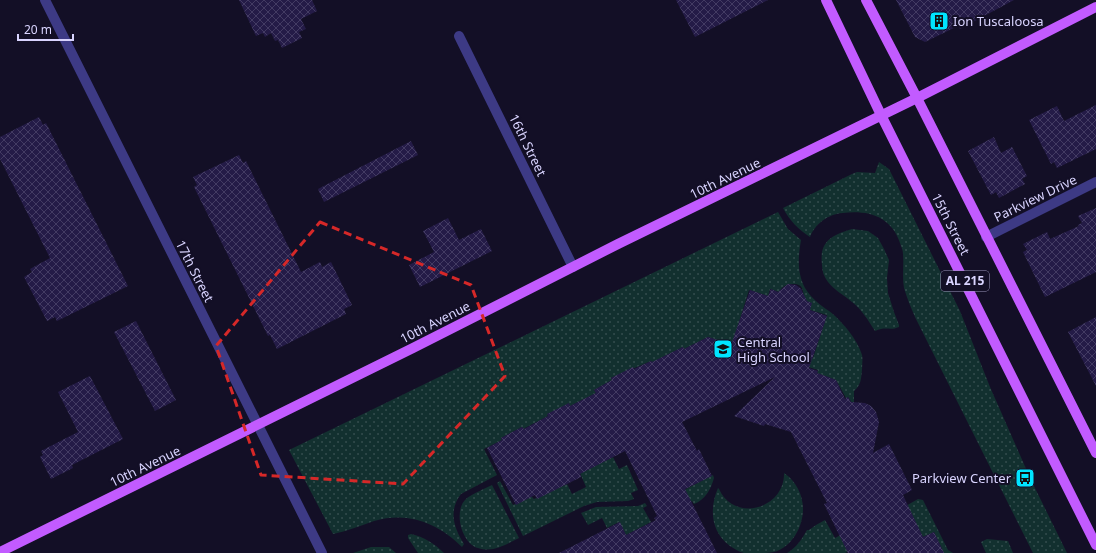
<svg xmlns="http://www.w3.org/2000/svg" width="1096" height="553" viewBox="0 0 1096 553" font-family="'Noto Sans',sans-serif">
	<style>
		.grass { fill: url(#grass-dots) }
		.building { fill: url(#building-cross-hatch) }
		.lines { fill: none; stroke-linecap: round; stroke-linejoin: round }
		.minor { stroke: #3d3a85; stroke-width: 10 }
		.major { stroke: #c25bff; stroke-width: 10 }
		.marked { fill: none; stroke: #d62828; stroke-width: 3; stroke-dasharray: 8 5; stroke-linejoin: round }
		.labels { text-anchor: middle; stroke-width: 4; stroke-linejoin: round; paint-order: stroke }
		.shield { fill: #130f26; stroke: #9e99be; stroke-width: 1 }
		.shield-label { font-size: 12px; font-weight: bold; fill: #d9d4ff }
		.poi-label { font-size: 13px; fill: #d9d4ff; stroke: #130f26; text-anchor: start }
		.street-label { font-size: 13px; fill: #d9d4ff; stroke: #130f26 }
	</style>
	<defs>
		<pattern id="grass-dots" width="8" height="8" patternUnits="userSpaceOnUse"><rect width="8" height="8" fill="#12302f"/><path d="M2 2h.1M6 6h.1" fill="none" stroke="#344d4e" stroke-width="1.8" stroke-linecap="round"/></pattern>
		<pattern id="building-cross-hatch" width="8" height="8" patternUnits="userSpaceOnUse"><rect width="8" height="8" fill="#241b47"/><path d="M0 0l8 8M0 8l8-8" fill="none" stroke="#433b63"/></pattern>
	</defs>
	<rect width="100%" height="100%" fill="#130f26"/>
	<!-- grass -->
	<path class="grass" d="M879 162 889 169 960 311 990 387 1031 480 1067 553H1033L915 317C911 308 907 298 904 288 902 277 904 266 903 254 903 250 901 246 900 243 891 216 868 210 843 213 828 214 815 224 810 237 798 229 790 221 783 208L852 174 857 172 875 173Z
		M778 212 788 229 801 240C798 257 797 273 805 288 811 298 820 305 829 311 841 320 858 340 862 355 863 359 862 365 862 370 861 379 861 385 854 391V402L852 403 848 397 846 398 836 380 817 373 818 370 795 363V352L813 358 827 315 810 310C808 307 806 304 805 301 802 294 806 283 792 284 786 284 782 287 779 292L770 289 768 296 749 290 736 332 750 348 727 341V343L708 337 684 349 683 347 661 358 653 364 651 361 611 378 612 380 594 390 596 393 570 406 569 404 547 415 548 416 523 429 522 427 501 438 502 440 484 449 497 475 461 494C448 511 454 528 464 544L462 547C438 523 408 511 374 521 360 526 347 531 333 534L289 450Z
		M852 229 868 231 878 238 884 249 889 260 887 278 888 293 894 312 899 325V327C890 331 886 326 875 331 868 320 862 310 852 302 844 295 834 290 828 282 824 277 822 271 822 265 819 241 832 235 852 229Z
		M613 457 619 469 627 465 638 490 631 493 634 499 628 501 597 502 584 506 523 536 497 483 500 481 513 505 531 496 534 499 567 484 572 494 586 487 580 473Z
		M784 473C796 481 803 495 803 509 803 527 792 547 774 552 769 553 762 553 756 553 752 553 748 553 744 553 739 552 735 549 730 546 711 532 709 509 718 488L719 489C734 523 785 509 784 473Z
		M713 475 714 478C711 489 705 500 694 504L692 501 689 503 684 490Z
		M492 485 519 538C505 545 493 553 478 548 462 544 452 510 467 498 474 493 484 489 492 485Z
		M918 499 923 500 948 550 953 553H944L934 532 923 537 904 507Z
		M645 503 647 506 643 508 651 522 626 535 619 522 607 528 602 518 588 525 581 513 596 507 638 506Z
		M825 520 835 538 858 526 866 542 845 553H787C796 548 802 539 807 530H809L816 525Z
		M411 534C424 537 434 543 444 553H418L408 538V535Z
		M987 539 1008 541 1013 553H986L981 542Z
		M371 547H389L396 553H353Z"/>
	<!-- building -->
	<path class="building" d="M239 0H312L317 11 301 19 306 29 299 32 302 38 282 48 278 40 275 41 271 33 265 37 263 33 256 36Z
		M676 0H768L695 37Z
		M896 0H1014L960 29 958 26 925 42 915 37Z
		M1096 105V149L1057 168 1054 162 1051 164 1029 120 1057 106 1064 121Z
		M39 117 43 125 46 123 128 286 57 321 55 317 47 321 24 277 32 272 30 269 50 258 0 159V137Z
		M994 137 1001 153 1012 147 1027 176 1022 179 1025 184 999 198 996 192 991 195 968 151Z
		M411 141 418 155 324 202 318 189Z
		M239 155 243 163 246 161 301 272 320 262 322 267 331 262 352 305 344 309 346 314 277 349 270 335 268 336 194 187 197 185 193 177Z
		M1096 208V272L1045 297 1023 252 1027 250 1023 244 1047 232 1050 239 1079 226 1078 225 1082 223 1078 216Z
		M448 218 459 240 481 229 492 251 420 287 409 265 434 252 423 231Z
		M788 284 796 285 801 289 807 301 812 303 810 310 827 316 809 368 818 371 817 373 836 380 845 399 848 397 851 402 865 403 871 406 876 412 879 422 873 453 889 444 912 490 903 495 923 537 934 532 944 553H848L824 504 827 503 791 432 765 424 764 426 734 416 775 377 682 422 697 451 699 449 712 476 685 489 717 553H559L620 522 626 535 656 520 654 518 657 516 625 451 580 474 581 477 537 499 535 495 516 505 487 448 502 440 501 438 522 427 524 429 548 416 547 414 569 403 570 406 596 393 594 390 612 380 611 378 633 367 634 369 651 361 652 362 683 347 684 349 708 337 727 343 728 341 732 342 750 290 768 296 771 289 778 292Z
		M1096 317V386L1068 332Z
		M136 321 176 400 155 411 114 332Z
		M90 376 123 439 72 465 73 468 51 479 40 457 43 455 41 451 78 432 58 392Z"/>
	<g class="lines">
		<!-- minor -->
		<path class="minor" d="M45 0 322 553
			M459 36 573 267
			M986 237 1096 182"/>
		<!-- major -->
		<path class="major" d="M826 0 881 115 1096 545
			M866 0 917 98 1096 453
			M0 552 413 348 618 244 917 98 1096 7"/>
	</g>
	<!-- marked area -->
	<path class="marked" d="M320 222 471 285 505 376 403 484 261 475 216 346Z"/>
	<!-- icons -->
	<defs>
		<g id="building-square" transform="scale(1)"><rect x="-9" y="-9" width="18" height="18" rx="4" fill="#00e5ff" stroke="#130f26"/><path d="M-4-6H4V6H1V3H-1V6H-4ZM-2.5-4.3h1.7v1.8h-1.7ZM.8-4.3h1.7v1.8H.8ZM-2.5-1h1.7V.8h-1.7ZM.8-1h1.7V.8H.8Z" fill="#111"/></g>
		<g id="school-square" transform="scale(1)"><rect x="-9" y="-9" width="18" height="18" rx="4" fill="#00e5ff" stroke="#130f26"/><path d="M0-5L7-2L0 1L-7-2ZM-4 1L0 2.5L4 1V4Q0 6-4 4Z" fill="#111"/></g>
		<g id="bus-square" transform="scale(1)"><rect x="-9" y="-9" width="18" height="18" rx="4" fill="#00e5ff" stroke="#130f26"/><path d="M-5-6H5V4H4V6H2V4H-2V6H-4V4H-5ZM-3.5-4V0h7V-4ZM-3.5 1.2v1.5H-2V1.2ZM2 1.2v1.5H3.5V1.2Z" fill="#111"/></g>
	</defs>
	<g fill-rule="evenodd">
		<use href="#building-square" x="939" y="21"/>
		<use href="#school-square" x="723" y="349"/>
		<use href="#bus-square" x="1025" y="478"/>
	</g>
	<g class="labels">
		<!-- shield labels -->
		<rect class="shield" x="941" y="271" width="48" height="20" rx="3"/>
		<g class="shield-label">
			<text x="965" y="285">AL 215</text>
		</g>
		<!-- poi labels -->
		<g class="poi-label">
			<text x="953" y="26">Ion Tuscaloosa</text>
			<text x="737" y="347">Central<tspan x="737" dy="15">High School</tspan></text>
			<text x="1011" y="483" text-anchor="end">Parkview Center</text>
		</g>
		<!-- street labels -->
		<g class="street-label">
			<text transform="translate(528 145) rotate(64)" y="5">16th Street</text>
			<text transform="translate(725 178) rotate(-26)" y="5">10th Avenue</text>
			<text transform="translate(1035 198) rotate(-26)" y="5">Parkview Drive</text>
			<text transform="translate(951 224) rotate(63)" y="5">15th Street</text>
			<text transform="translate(195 271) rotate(63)" y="5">17th Street</text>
			<text transform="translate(435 322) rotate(-27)" y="5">10th Avenue</text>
			<text transform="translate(145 466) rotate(-26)" y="5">10th Avenue</text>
		</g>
	</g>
	<!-- scale -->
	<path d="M18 34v6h55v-6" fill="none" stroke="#d9d4ff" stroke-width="2"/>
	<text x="24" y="34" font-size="12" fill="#d9d4ff" stroke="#130f26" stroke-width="3" paint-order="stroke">20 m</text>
</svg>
